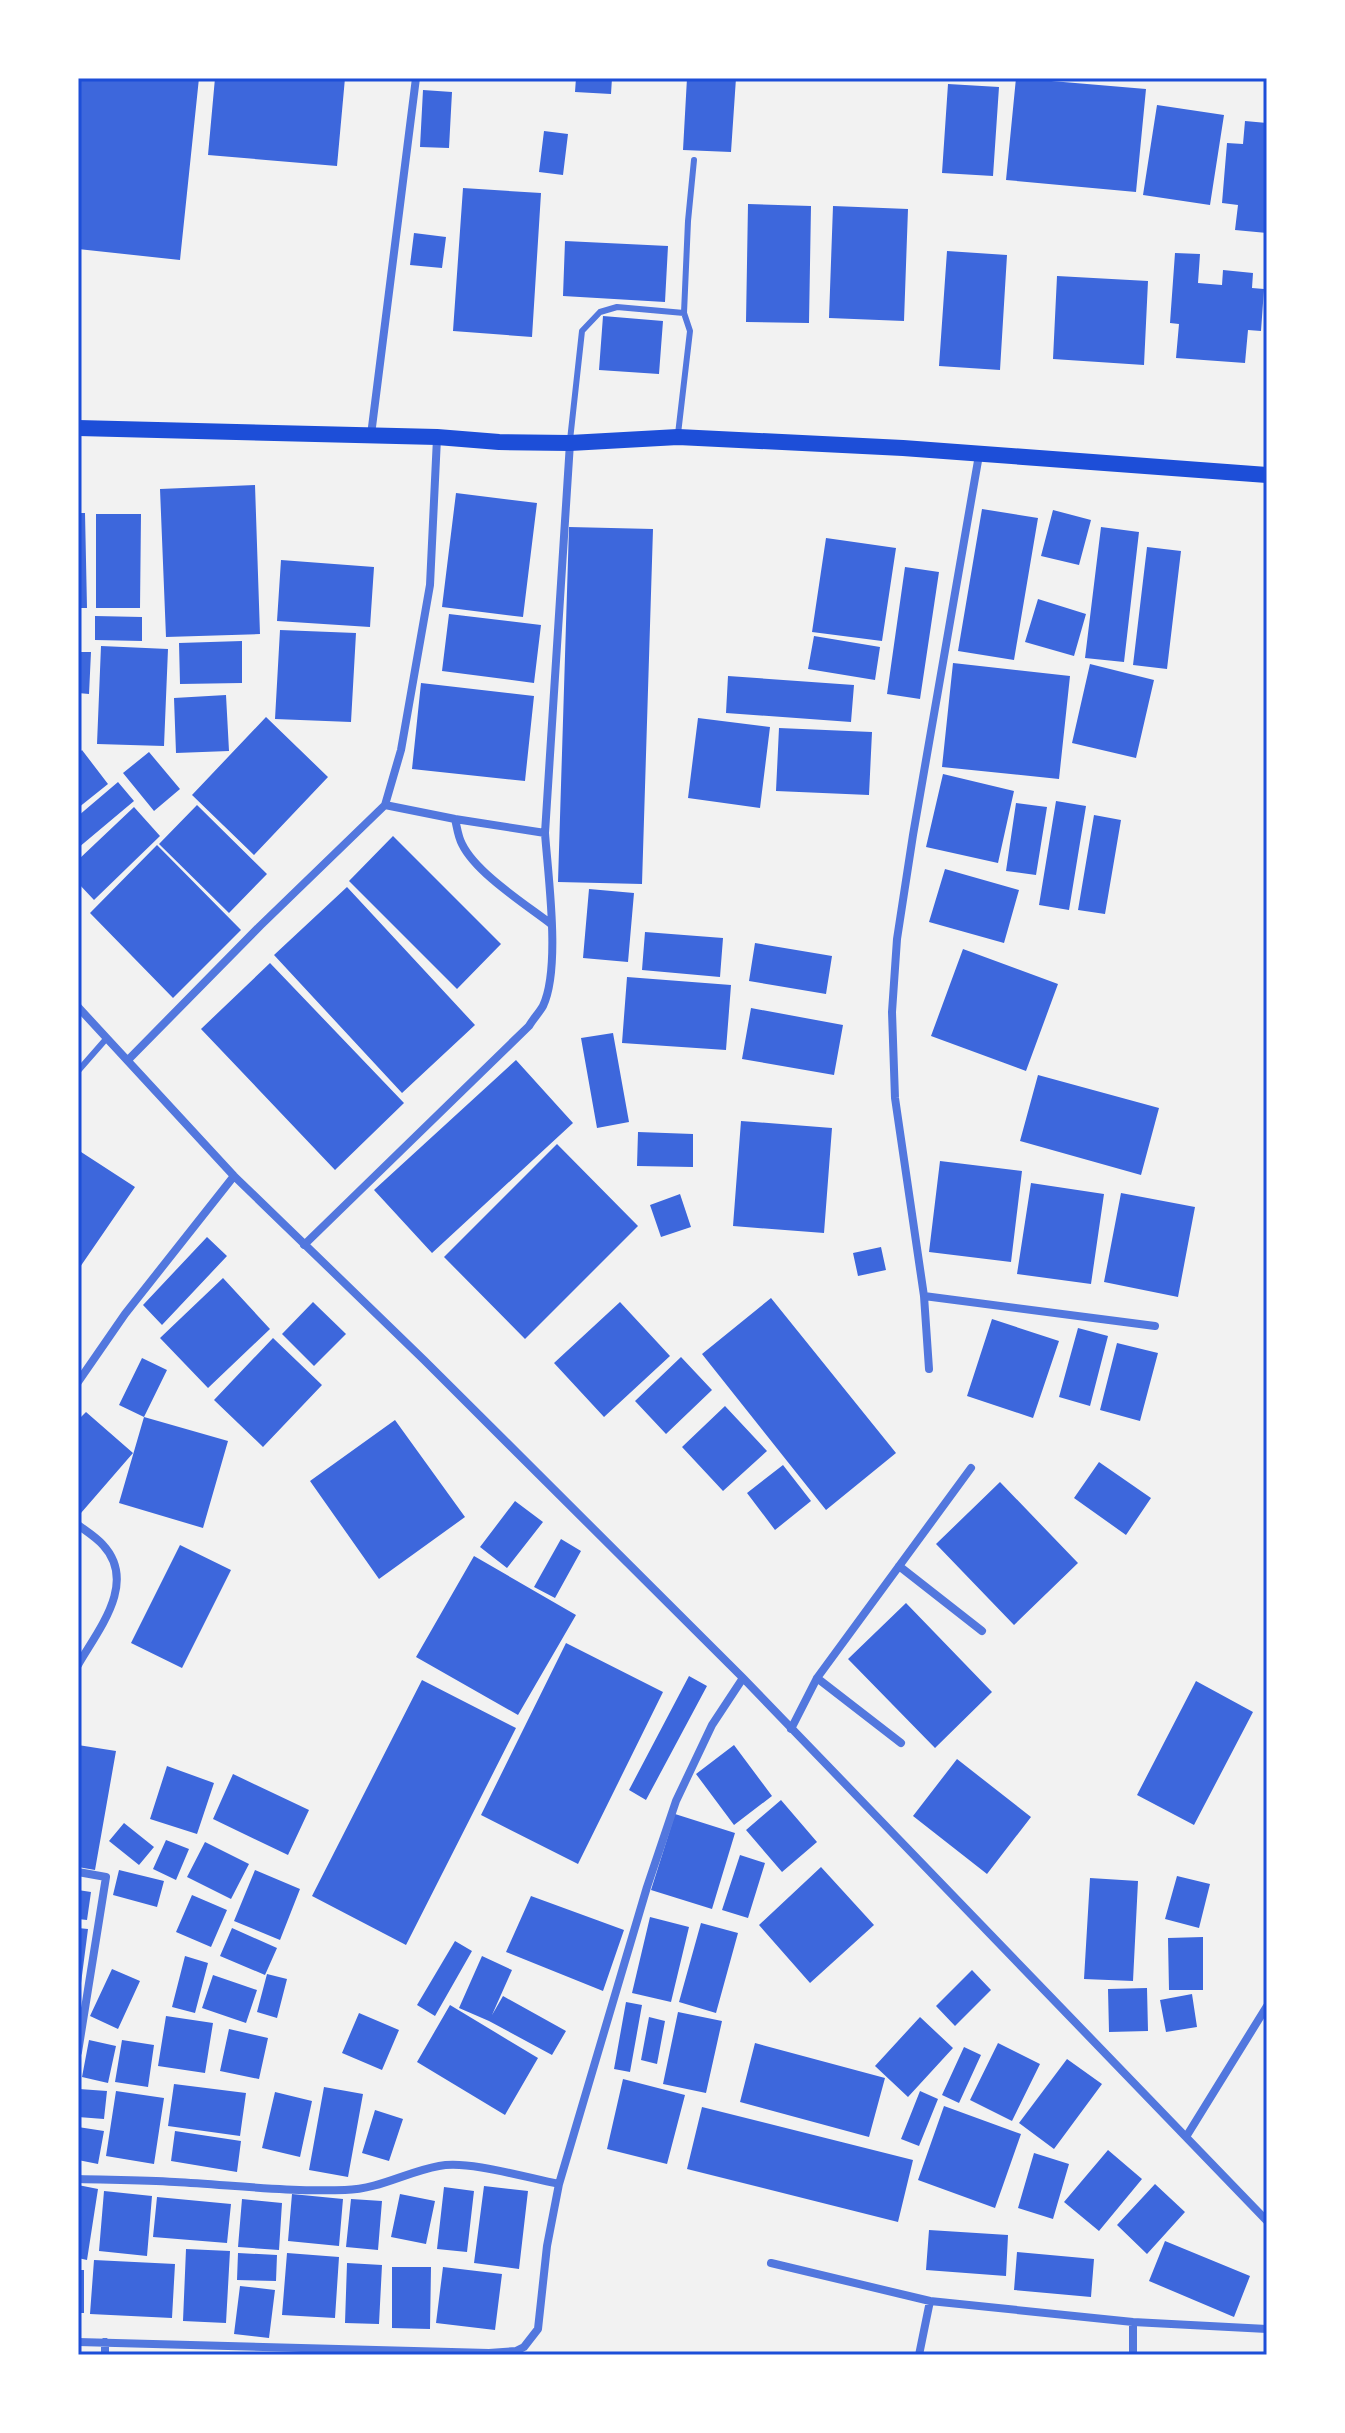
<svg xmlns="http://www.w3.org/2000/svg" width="1345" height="2433" viewBox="0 0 1345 2433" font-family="Helvetica,sans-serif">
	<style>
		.building { fill: #3d67dc }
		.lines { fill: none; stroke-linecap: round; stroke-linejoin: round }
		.service { stroke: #5277de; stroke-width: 6 }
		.minor { stroke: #5277de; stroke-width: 8 }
		.secondary { stroke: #1d4ed8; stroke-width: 16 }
		.neatline { fill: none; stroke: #1d4ed8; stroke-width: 3 }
	</style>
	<rect width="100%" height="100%" fill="#f2f2f2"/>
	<!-- building -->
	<path class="building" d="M80 78H199L180 260 78 249V99Z
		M215 78H345L337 166 208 155Z
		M576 78H612L611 94 575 92Z
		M687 78H736L731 152 683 150Z
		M1016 78 1146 89 1136 192 1006 180Z
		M948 84 999 87 993 176 942 173Z
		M423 90 452 92 449 148 420 147Z
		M1157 105 1224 115 1210 205 1143 195Z
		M1245 121 1267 123V233L1235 230 1238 205 1222 203 1227 143 1243 144Z
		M544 131 568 134 563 175 539 172Z
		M463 188 541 193 532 337 453 331Z
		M748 204 811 206 809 323 746 322Z
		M833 206 908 209 904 321 829 318Z
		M414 233 446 237 442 268 410 265Z
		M565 241 668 246 665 302 563 296Z
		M947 251 1007 255 1000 370 939 366Z
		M1175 253 1200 254 1198 283 1222 285 1223 270 1253 273 1252 288 1264 289 1261 331 1248 330 1245 363 1176 358 1179 324 1170 323Z
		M1057 276 1148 281 1144 365 1053 359Z
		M603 316 663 321 659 374 599 370Z
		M255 485 260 634 166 637 160 489Z
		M456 493 537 503 523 617 442 607Z
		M982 509 1038 518 1014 660 958 651Z
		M1053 510 1091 520 1079 565 1041 556Z
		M78 513H85L87 608H78Z
		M96 514H141L140 608H96Z
		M569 527 653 529 642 884 558 882Z
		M1101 527 1139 532 1124 662 1085 658Z
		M826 538 896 548 882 641 812 632Z
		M1147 547 1181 551 1167 669 1133 665Z
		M281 560 374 567 370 627 277 621Z
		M905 567 939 572 920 699 887 694Z
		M1038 599 1086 614 1074 656 1025 642Z
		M449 614 541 625 534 683 442 671Z
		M95 616 142 617V641L95 640Z
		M280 630 356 633 351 722 275 719Z
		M814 636 880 647 875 680 808 669Z
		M242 641V683L180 684 179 643Z
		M101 646 168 649 164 746 97 744Z
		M78 652H91L89 694 78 693Z
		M953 663 1070 676 1059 779 942 767Z
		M1090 664 1154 680 1136 758 1072 743Z
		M728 676 854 685 851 722 726 713Z
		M421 683 534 696 525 781 412 769Z
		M226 695 229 751 176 753 174 698Z
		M266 717 328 777 254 855 192 795Z
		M698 718 770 727 760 808 688 798Z
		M779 728 872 732 869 795 776 791Z
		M82 750 108 784 78 808V754Z
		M149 752 180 789 154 811 123 773Z
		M943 774 1014 791 998 863 926 847Z
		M118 782 134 801 78 848V816Z
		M1056 801 1086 806 1069 910 1039 905Z
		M1016 803 1047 807 1036 875 1006 871Z
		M197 805 267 874 229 913 159 844Z
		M134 807 160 836 94 900 78 883V860Z
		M1094 815 1121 820 1105 914 1078 910Z
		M393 836 501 944 457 989 349 881Z
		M157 845 241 930 173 998 90 913Z
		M945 869 1019 890 1004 943 929 922Z
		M347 887 475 1025 402 1093 274 955Z
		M589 889 634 893 628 962 583 958Z
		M645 932 723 938 720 977 642 970Z
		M755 943 832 956 826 994 749 981Z
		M963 949 1058 984 1026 1071 931 1036Z
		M270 963 404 1103 335 1170 201 1029Z
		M627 977 731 985 726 1050 622 1043Z
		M751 1008 843 1025 834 1075 742 1059Z
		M613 1033 629 1122 597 1128 581 1038Z
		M516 1060 573 1123 432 1253 374 1190Z
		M1038 1075 1159 1108 1141 1175 1020 1141Z
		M741 1121 832 1128 824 1233 733 1226Z
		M638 1132 693 1134V1167L637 1166Z
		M557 1144 638 1226 525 1339 444 1257Z
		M78 1150 135 1187 78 1270Z
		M940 1161 1022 1171 1011 1262 929 1252Z
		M1031 1183 1104 1194 1091 1284 1017 1274Z
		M1121 1193 1195 1207 1178 1297 1104 1282Z
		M680 1194 691 1227 661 1237 650 1205Z
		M207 1237 227 1256 162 1325 143 1305Z
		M881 1247 886 1270 858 1276 853 1253Z
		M223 1278 270 1329 208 1388 160 1338Z
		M771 1298 896 1453 826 1510 702 1354Z
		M313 1302 346 1334 314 1366 282 1334Z
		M620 1302 670 1356 604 1417 554 1363Z
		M992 1319 1059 1341 1033 1418 967 1396Z
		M1078 1328 1108 1336 1090 1406 1059 1397Z
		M273 1338 322 1385 263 1447 214 1400Z
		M1117 1343 1158 1353 1140 1421 1100 1410Z
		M681 1357 712 1390 666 1434 635 1401Z
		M142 1358 167 1370 144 1417 119 1405Z
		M725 1406 767 1451 723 1491 682 1447Z
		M86 1412 133 1453 81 1513 78 1510V1420Z
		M144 1417 228 1441 203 1528 119 1503Z
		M395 1420 465 1517 379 1579 310 1481Z
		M1099 1462 1151 1498 1126 1535 1074 1498Z
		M783 1465 811 1501 775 1530 747 1493Z
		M1000 1482 1078 1563 1014 1625 936 1544Z
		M515 1501 543 1522 507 1568 480 1547Z
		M561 1539 581 1551 555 1598 534 1587Z
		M180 1545 231 1570 182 1668 131 1643Z
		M474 1556 576 1615 518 1715 416 1657Z
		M906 1603 992 1692 935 1748 848 1659Z
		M566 1643 663 1692 578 1864 481 1815Z
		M689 1676 707 1686 646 1800 629 1790Z
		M422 1680 516 1728 406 1945 312 1896Z
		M1196 1681 1253 1712 1194 1825 1137 1795Z
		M78 1745 116 1751 95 1870 78 1867Z
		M734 1745 772 1796 734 1825 696 1774Z
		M957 1759 1031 1817 987 1874 913 1816Z
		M167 1766 214 1783 197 1834 150 1819Z
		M233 1774 309 1810 288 1855 213 1819Z
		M781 1800 817 1842 782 1872 746 1830Z
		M675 1814 735 1833 712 1909 651 1890Z
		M124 1823 154 1847 139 1865 109 1841Z
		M166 1840 189 1849 176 1880 153 1869Z
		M205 1842 249 1864 231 1899 187 1877Z
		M740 1855 765 1863 748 1918 722 1910Z
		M821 1867 874 1925 810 1983 759 1925Z
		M119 1870 164 1881 157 1907 113 1895Z
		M255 1870 300 1889 280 1940 234 1921Z
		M1177 1876 1210 1884 1199 1928 1165 1919Z
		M1090 1878 1138 1881 1133 1981 1084 1979Z
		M78 1890 91 1892 87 1920 78 1919Z
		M192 1895 227 1910 211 1947 176 1932Z
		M531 1896 624 1930 603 1991 506 1952Z
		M650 1917 689 1927 671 2002 632 1993Z
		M701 1923 738 1933 716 2013 679 2002Z
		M78 1928 88 1929 80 1991H78Z
		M232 1928 277 1948 265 1975 220 1956Z
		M1203 1937V1990H1169L1168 1938Z
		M455 1941 472 1951 435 2016 417 2005Z
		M185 1956 208 1963 195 2013 172 2007Z
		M482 1956 512 1970 492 2015 503 1996 566 2031 552 2055 489 2021 459 2008Z
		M112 1969 140 1981 118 2029 90 2016Z
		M972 1970 991 1990 955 2026 936 2006Z
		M267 1974 287 1979 277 2018 257 2012Z
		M213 1975 257 1990 246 2023 202 2008Z
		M1147 1988 1148 2031 1109 2032 1108 1989Z
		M1192 1994 1197 2027 1166 2032 1160 2000Z
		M626 2002 642 2005 630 2072 614 2069Z
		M450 2005 538 2058 505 2115 417 2062Z
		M678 2012 722 2021 706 2093 663 2084Z
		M359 2013 399 2030 382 2070 342 2053Z
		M166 2016 213 2023 205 2073 158 2066Z
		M649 2017 665 2021 657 2064 641 2060Z
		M920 2017 953 2048 908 2097 875 2066Z
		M229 2029 268 2038 259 2079 220 2071Z
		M89 2040 116 2046 108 2083 82 2077Z
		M122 2040 154 2045 148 2087 115 2082Z
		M755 2043 885 2078 869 2137 740 2102Z
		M998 2043 1040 2064 1012 2121 970 2100Z
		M964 2047 981 2055 959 2103 942 2095Z
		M1067 2059 1102 2084 1054 2149 1019 2123Z
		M623 2079 685 2095 667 2164 607 2149Z
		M174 2084 246 2093 240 2136 168 2126Z
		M324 2087 363 2094 348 2177 309 2170Z
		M79 2089 107 2091 104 2119 78 2117Z
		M116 2091 164 2098 154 2164 106 2156Z
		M920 2091 938 2099 919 2146 901 2139Z
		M275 2092 312 2101 300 2157 262 2148Z
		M944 2106 1021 2134 995 2208 918 2180Z
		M702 2107 913 2160 898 2222 687 2169Z
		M375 2110 403 2119 389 2161 362 2153Z
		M78 2127 104 2131 98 2164 78 2160Z
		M175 2131 241 2141 237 2172 171 2161Z
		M1108 2150 1142 2179 1099 2231 1064 2202Z
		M1034 2153 1069 2164 1053 2219 1018 2208Z
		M1155 2184 1185 2212 1147 2254 1117 2225Z
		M78 2185 98 2189 87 2260 78 2258Z
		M484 2186 528 2191 519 2269 474 2263Z
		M444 2187 474 2191 467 2252 437 2249Z
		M104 2191 152 2196 147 2256 99 2251Z
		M292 2194 343 2199 339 2246 288 2241Z
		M400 2194 435 2201 426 2244 391 2237Z
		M157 2197 231 2204 227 2243 153 2237Z
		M242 2199 282 2203 279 2250 238 2247Z
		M351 2199 382 2201 378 2250 346 2247Z
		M929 2230 1008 2235 1006 2276 926 2270Z
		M1165 2241 1250 2276 1234 2317 1149 2281Z
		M186 2249 230 2251 226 2323 183 2321Z
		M1017 2252 1094 2259 1091 2297 1014 2290Z
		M238 2253 277 2255 276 2281 237 2280Z
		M287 2253 339 2257 335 2318 282 2315Z
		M94 2260 175 2264 172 2318 90 2314Z
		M347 2263 382 2265 379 2324 345 2323Z
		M392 2267H431L430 2329 392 2328Z
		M443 2267 502 2274 495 2330 436 2323Z
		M78 2270H84V2313H78Z
		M240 2286 275 2290 269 2338 234 2334Z"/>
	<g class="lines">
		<!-- service -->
		<path class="service" d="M678 434 690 331 684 313 688 221 694 160
			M570 440 582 331 600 312 617 307 684 313
			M78 1071 106 1039"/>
		<!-- minor -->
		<path class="minor" d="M371 435 416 78
			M979 455 913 835 897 939 892 1012 895 1098 924 1296 1155 1326
			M455 819C457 827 458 837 462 844 476 873 525 904 551 924
			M545 833 570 443
			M78 1007 234 1176 424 1360 743 1678 1267 2221
			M128 1060 260 926 385 805 401 750 430 585 437 438
			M304 1245 529 1026C533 1019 539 1013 543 1006 561 968 548 876 545 833L455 819 385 805
			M924 1296 929 1369
			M78 1382 125 1314 234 1176
			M78 1525C86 1531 96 1537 103 1545 138 1583 98 1630 78 1665
			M899 1566 982 1631
			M817 1678 901 1743
			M791 1729 817 1678 971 1468
			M78 1872 106 1877 78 2052
			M1186 2137 1267 2006
			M78 2179C110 2180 143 2180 175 2182 232 2185 288 2192 345 2190 380 2189 406 2172 439 2166 469 2160 527 2178 559 2184
			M771 2263 930 2301 1133 2322 1267 2329
			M78 2342 489 2353 516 2351 524 2347 538 2329 547 2246 559 2184 647 1887 676 1801 712 1725 743 1678
			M105 2342V2355
			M919 2355 930 2301
			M1133 2355V2322"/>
		<!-- secondary -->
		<path class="secondary" d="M78 428 437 437 499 442 570 443 678 437 903 448 1267 475"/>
	</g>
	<!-- border -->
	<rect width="1345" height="2433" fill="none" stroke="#ffffff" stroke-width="160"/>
	<rect x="80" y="80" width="1185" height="2273" class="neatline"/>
</svg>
